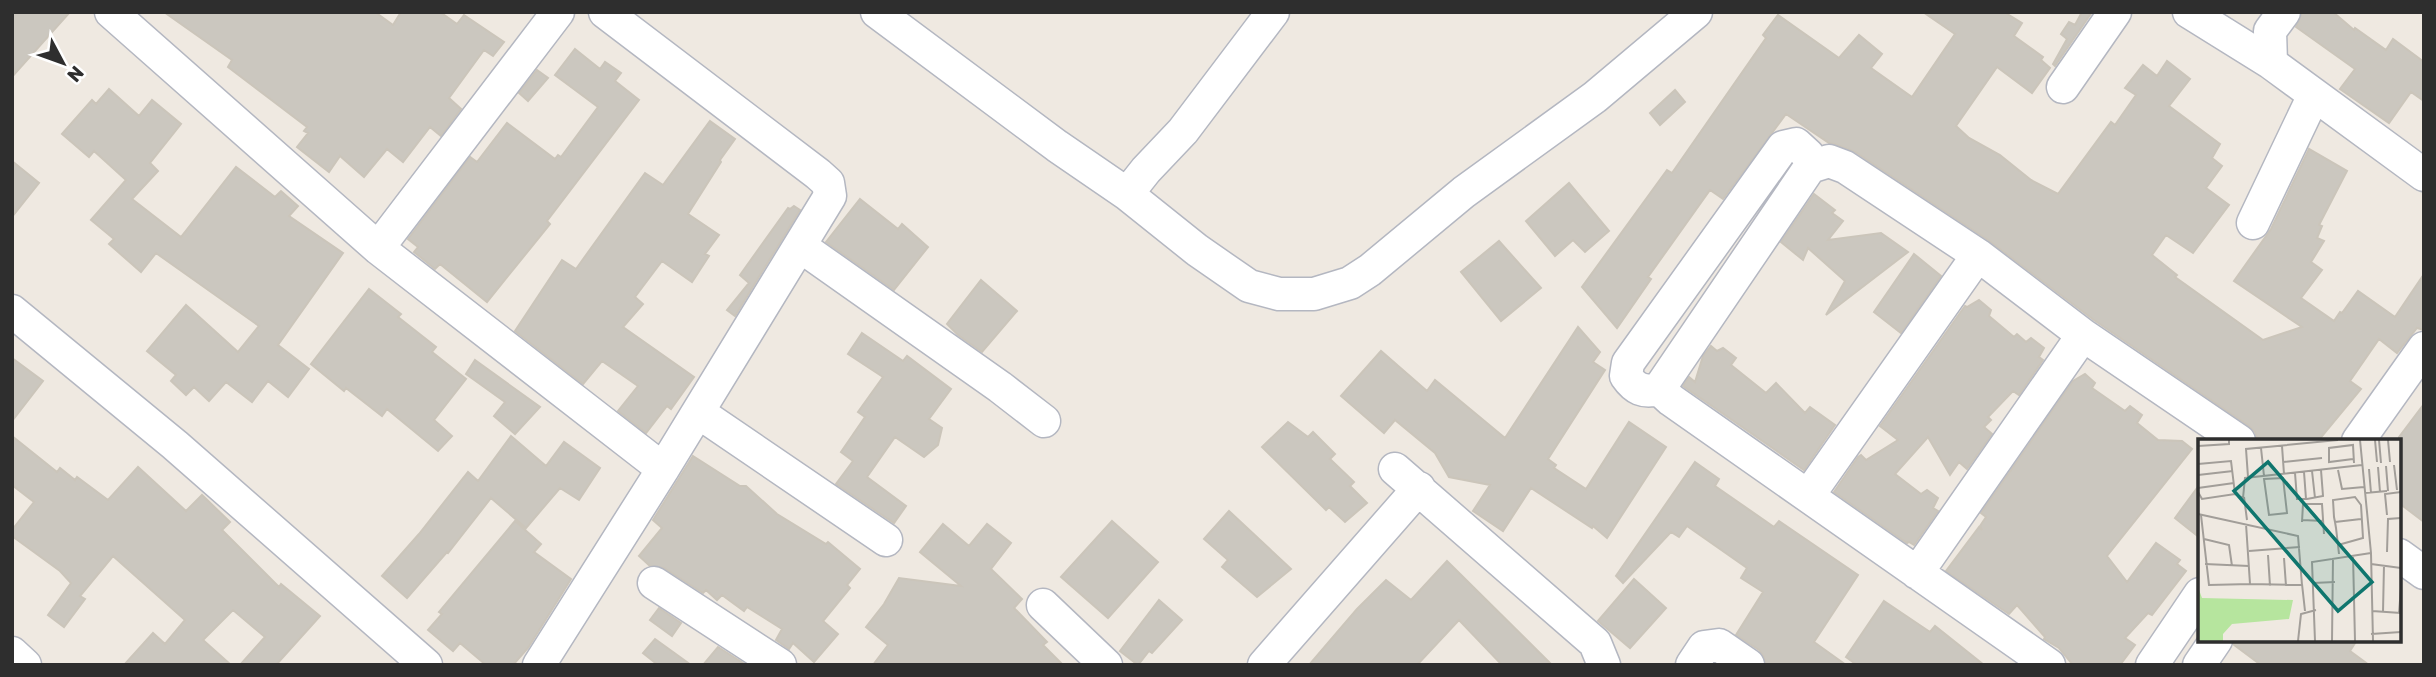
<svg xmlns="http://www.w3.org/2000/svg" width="2436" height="677" viewBox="0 0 2436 677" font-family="Rubik,sans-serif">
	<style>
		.building { fill: #cbc7bf; stroke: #cbc5ba; stroke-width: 2 }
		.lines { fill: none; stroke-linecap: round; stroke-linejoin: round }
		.minor-casing { stroke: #b4b7c1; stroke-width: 35 }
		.minor { stroke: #fff; stroke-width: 32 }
		.inset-road { fill: none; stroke: #a29e99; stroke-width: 2 }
		.view { fill: #0f766e; fill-opacity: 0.15; stroke: #0f766e; stroke-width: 3.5 }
		.inset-edge { fill: none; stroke: #2e2e2e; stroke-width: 3.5 }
	</style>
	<rect width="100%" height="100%" fill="#efe9e1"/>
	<!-- building -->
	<path class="building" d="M12 12H70L12 77Z
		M164 12H375L393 25 401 12H440L457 24 464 15 504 42 493 56 484 50 449 98 461 109 441 136 430 127 403 162 387 149 364 177 340 156 329 172 297 147 308 133 304 131 307 127 228 67 232 60Z
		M1923 12H2004L2022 23 2014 36 2043 57 2041 60 2050 68 2032 93 1997 67 1956 126 1969 138 2000 155 2031 180 2058 194 2111 122 2115 125 2136 95 2125 88 2143 65 2157 76 2167 61 2190 79 2169 106 2220 144 2212 158 2222 166 2206 188 2229 205 2193 253 2166 235 2152 255 2177 275 2175 277 2263 340 2302 327 2234 281 2271 229 2309 149 2347 171 2319 225 2322 226 2317 238 2324 241 2311 262 2322 270 2301 298 2334 321 2340 312 2342 313 2358 291 2395 317 2424 274V330L2417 328 2397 353 2379 339 2350 381 2361 389 2318 441H2258L2255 432 2249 426 2094 320 1988 240 1855 152 1835 144 1829 143 1786 114 1723 199 1710 190 1648 277 1651 279 1617 328 1582 287 1667 170 1672 173 1766 38 1763 35 1778 15 1839 58 1859 35 1882 54 1871 68 1912 97 1955 34Z
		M2082 12H2092L2055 66 2053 64 2067 39 2061 34 2069 22 2075 25Z
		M2302 12H2333L2354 30 2355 28 2386 50 2393 39 2424 62V101L2411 92 2389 123 2340 89 2355 69 2296 27Z
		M575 49 600 69 605 62 621 73 615 81 639 100 547 221 550 224 487 302 440 264 435 269 414 252 418 247 408 239 470 157 477 162 507 123 555 159 558 155 561 157 598 107 555 75Z
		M537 70 548 78 528 101 519 93Z
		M109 89 139 116 152 100 181 124 150 163 158 171 132 199 181 237 236 167 275 197 281 191 298 206 289 216 343 253 278 345 309 369 288 397 268 381 252 402 226 382 209 401 194 387 186 395 171 381 176 375 147 351 186 305 238 352 259 326 156 253 141 272 109 244 114 239 91 220 126 180 94 151 89 157 62 134 92 100 96 104Z
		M1675 90 1685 102 1660 125 1650 113Z
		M710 121 735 139 720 160 721 162 688 214 719 235 705 254 709 256 692 282 662 261 635 297 643 304 623 327 694 377 671 409 667 406 646 433 618 411 638 386 602 361 583 384 515 331 562 260 576 269 645 173 663 185Z
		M12 161 39 183 12 217Z
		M1569 183 1609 231 1585 252 1573 240 1555 256 1526 221Z
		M1814 194 1835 210 1832 213 1843 221 1828 240 1881 233 1908 252 1826 315 1845 281 1808 248 1803 260 1781 242Z
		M860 199 898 229 902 224 928 247 894 290 826 242Z
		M794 206 800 210 735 316 727 310 749 283 740 275 788 208 790 209Z
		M1499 241 1541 288 1501 321 1461 272Z
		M1914 254 1941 276 1901 333 1874 312Z
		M981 280 1017 311 982 352 958 335 947 324Z
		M369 289 401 314 398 317 436 347 432 352 466 379 434 420 452 436 438 451 387 409 382 416 346 388 344 391 311 364Z
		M1979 300 1991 310 1989 316 2014 337 2017 334 2026 342 2031 338 2044 348 2039 357 2043 360 2019 395 2013 391 1988 417 1991 420 1984 427 1992 434 1967 469 1959 462 1950 475 1928 437 1895 474 1921 494 1927 490 1938 498 1933 508 1938 511 1914 545 1909 542 1907 543 1834 492 1858 457 1861 455 1866 460 1898 440 1880 426 1965 306 1967 307Z
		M1578 327 1600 352 1593 362 1605 370 1548 459 1556 465 1554 468 1586 489 1629 422 1666 447 1607 538 1593 526 1592 528 1531 488 1503 531 1473 511 1490 485 1449 477 1435 453 1395 420 1384 433 1341 396 1381 351 1427 391 1435 380 1505 438Z
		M862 333 903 361 907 356 951 389 929 419 942 428 938 445 924 457 895 437 867 477 906 506 894 523 836 484 853 461 841 452 865 417 858 412 883 377 848 354Z
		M1711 346 1717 351 1723 348 1736 358 1731 365 1766 393 1776 383 1805 413 1810 407 1835 425 1804 470 1683 386 1689 377 1695 382 1703 356Z
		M12 358 43 381 12 421Z
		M475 360 540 407 515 434 494 416 505 402 466 374Z
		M2085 374 2095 383 2092 388 2125 411 2130 406 2142 415 2137 423 2158 440 2182 441 2192 449 2107 556 2127 582 2156 543 2180 560 2177 564 2186 571 2152 615 2148 613 2125 638 2135 645 2120 665H2073L2059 648 2044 639 2045 637 2017 605 2009 614 1946 571 1979 527 1982 530 1980 526 1986 517 1981 513 2073 381Z
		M2424 404V522L2399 503V437Z
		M1288 422 1308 437 1313 432 1335 454 1330 459 1354 482 1350 486 1367 503 1345 522 1329 507 1326 510 1262 447Z
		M12 436 57 472 60 468 75 480 77 477 108 500 138 467 186 511 202 495 230 522 222 530 279 587 281 584 320 616 276 665H240L265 637 233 610 203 640 231 665H124L153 633 165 644 185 620 113 556 80 596 85 599 64 627 48 615 71 583 60 571 12 536V530L34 502 12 485Z
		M511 436 546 466 564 442 600 468 579 500 560 488 526 528 491 498 448 553 447 552 407 598 382 576 419 534 468 472 478 481Z
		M693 456 740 486H746L777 514 826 544 828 542 860 569 847 585 850 588 823 621 838 634 814 662 793 643 789 649 776 640 782 629 747 607 744 611 722 595 717 600 706 590 703 593 664 568 650 566 639 556 662 528 653 520Z
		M1695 462 1719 479 1715 486 1774 527 1779 521 1858 575 1814 642 1846 665H1766L1764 657 1759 650 1736 635 1763 592 1741 578 1747 568 1687 526 1679 537 1671 532 1623 583 1616 576Z
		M2200 484V538L2175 518Z
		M1229 511 1291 569 1257 597 1222 567 1228 560 1204 539Z
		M515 521 541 544 534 552 571 579 528 648 513 665H486L460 643 453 651 428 630 442 614 439 612Z
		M1112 521 1158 562 1108 618 1061 577Z
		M943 524 969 546 987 524 1011 543 991 569 1022 599 1014 608 1047 642 1043 645 1063 665H873L888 645 866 627 884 604 899 578 961 586 920 552Z
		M1447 561 1552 665H1502L1459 620 1417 665H1309L1357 609 1386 580 1411 600Z
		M1634 579 1666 608 1630 648 1598 621Z
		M1159 600 1182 620 1152 653 1149 651 1138 665 1120 651Z
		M1884 601 1930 632 1935 626 1984 665H1857L1846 657Z
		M659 608 681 623 672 636 650 620Z
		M655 639 691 665H658L643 653Z
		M2234 640H2357L2350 651 2369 665H2261L2233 644Z
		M718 647 746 665H703Z"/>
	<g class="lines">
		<!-- minor casing -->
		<g class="minor-casing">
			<path id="minor" d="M111 12 378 248 663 469
				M877 12 1057 146 1127 194 1197 250 1249 286 1279 294H1314L1350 283 1370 270 1464 192 1595 97 1696 12
				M2189 12 2271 63
				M2284 12 2270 31 2271 63 2424 175
				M2063 87 2115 12
				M1127 194 1146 170 1183 131 1273 12
				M2253 223 2314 95
				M800 246 1000 387 1044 421
				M378 248 558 12
				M12 311 175 445 426 665
				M1659 389C1643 393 1635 389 1626 376L1628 363 1783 147 1796 144 1808 155 1810 167
				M698 412 886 540
				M2358 441 2424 348
				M1395 469 1595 643 1604 665
				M1808 496 1978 255
				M2399 555 2424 573
				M1917 573 2083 335
				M654 583 780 665
				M1043 605 1106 665
				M12 653 25 665
				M539 665 663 469 830 196 828 183 818 174 605 12
				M1264 665 1419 488
				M1692 665 1704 647 1719 645 1748 665
				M2049 665 1671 400 1659 389 1810 167 1829 161 1845 167 1978 255 2083 335 2239 441
				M2152 665 2200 594
				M2199 665 2216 640"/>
		</g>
		<!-- minor -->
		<use href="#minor" class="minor"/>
	</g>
	<!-- overview -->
	<g transform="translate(2198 439)">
		<rect width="203" height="203" fill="#efe9e1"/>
		<path d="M0 148 4 159 95 161 91 180 34 185 25 195V202H0Z" fill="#b6e59e"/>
		<path class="inset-road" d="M162 1 173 114 175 202M177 1 179 23M181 1 183 24M190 1 192 23M0 7 31 5V1M84 7 86 35M63 9 66 37M155 20 131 23V9L155 6 156 24M85 23 124 19M0 25 33 22 37 55M196 26 199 51M188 27 190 52M180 28 182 53M171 30 173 54M140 31 144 50 166 48M114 32 117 59M106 33 108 60M97 34 99 60H109L125 57 123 31M0 36 35 32M50 38 48 10 140 1M85 39 89 74 71 76 66 40ZM0 49 36 44M0 53 4 60 37 55 45 59 47 39 164 26M167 54 189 52M46 58 49 81M0 75 100 97 104 146 51 145M3 76 11 146 52 145 48 85M189 76 187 55 203 53M104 81 126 82M104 83 105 65H124L126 95M137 83 163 80M6 100 31 106 34 127M140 106 165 99 163 66 157 58 135 61 136 78 137 83 138 89 140 106 141 115M51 112 102 108M189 113 190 80 203 79M70 116 72 147M155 116 157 202M86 119 88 147M7 125 51 127M173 125 203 129M115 144 137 143M104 145 107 172M174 172 203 174M185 173 186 126M201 174 203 149M173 195 203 193M100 202 103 175 118 171M117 202 114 123 173 114M134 202 135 119"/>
		<path class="view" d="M70 23 174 143 140 172 36 52Z"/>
		<rect width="203" height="203" class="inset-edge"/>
	</g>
	<!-- border -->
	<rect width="2436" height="677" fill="none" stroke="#2e2e2e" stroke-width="28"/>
	<!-- north arrow -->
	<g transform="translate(63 63) rotate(131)" stroke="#ffffff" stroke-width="5" paint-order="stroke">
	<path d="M0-5L12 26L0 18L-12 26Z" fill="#2e2e2e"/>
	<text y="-10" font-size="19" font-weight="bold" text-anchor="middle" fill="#2e2e2e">N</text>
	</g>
</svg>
